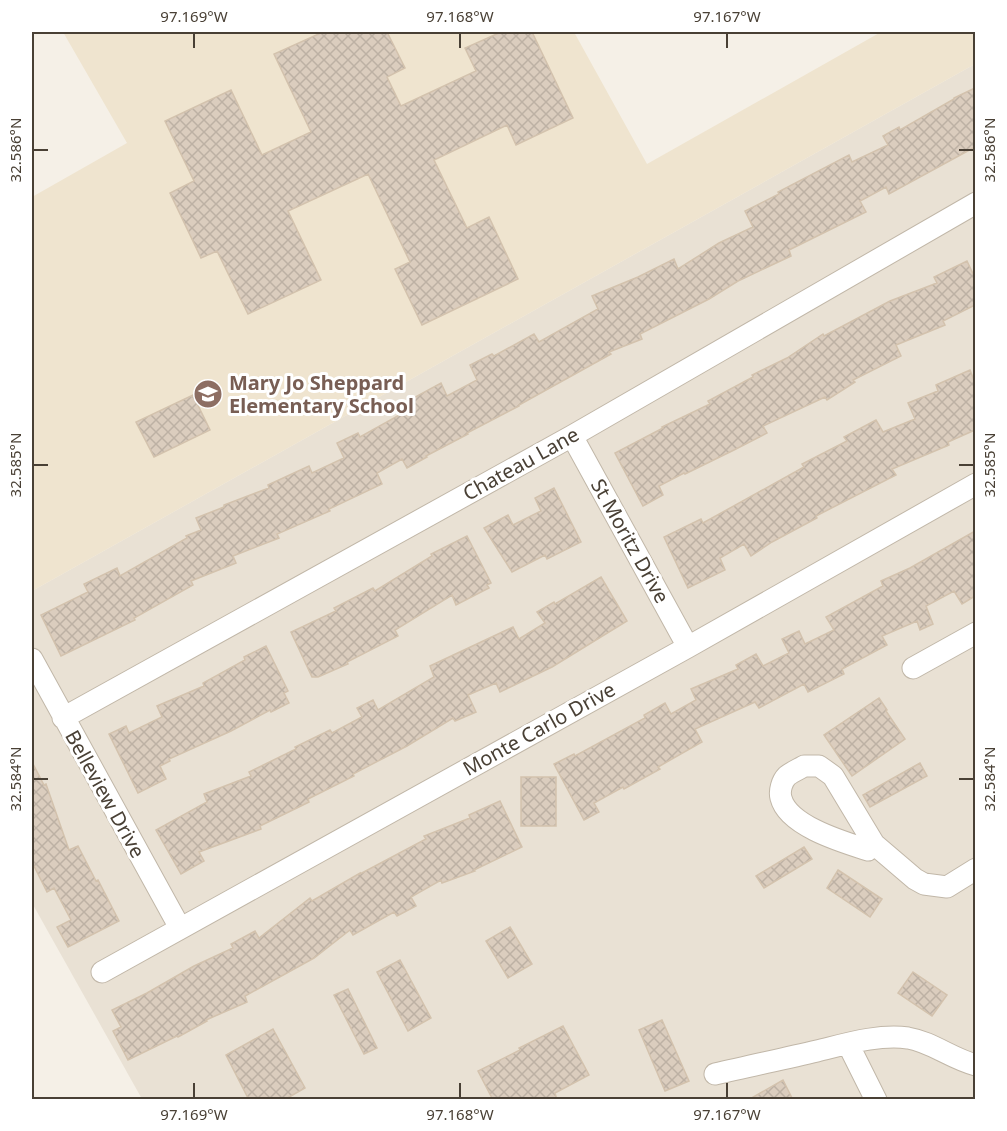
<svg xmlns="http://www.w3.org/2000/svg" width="1007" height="1131" viewBox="0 0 1007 1131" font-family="'Noto Sans',sans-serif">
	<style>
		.residential { fill: #e9e1d4 }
		.education { fill: #efe4cf }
		.building { fill: url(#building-cross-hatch); stroke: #d3c2ad; stroke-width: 1.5 }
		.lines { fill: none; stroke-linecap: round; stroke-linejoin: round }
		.minor-casing { stroke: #c1b7a8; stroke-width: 23 }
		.minor { stroke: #fff; stroke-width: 21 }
		.ticks { fill: none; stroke: #494035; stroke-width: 2 }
		.labels { text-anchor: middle; stroke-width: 6; stroke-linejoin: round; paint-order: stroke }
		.education-label { font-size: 20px; font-weight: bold; fill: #785e54; stroke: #fff; text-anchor: start }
		.street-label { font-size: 20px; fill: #494035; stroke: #fff }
		.neatline { fill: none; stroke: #494035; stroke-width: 2 }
		.ticks-label { font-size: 15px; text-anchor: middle; fill: #494035 }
	</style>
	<defs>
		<pattern id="building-cross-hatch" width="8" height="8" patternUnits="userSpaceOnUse" patternTransform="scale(1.5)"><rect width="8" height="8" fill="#dbcdbe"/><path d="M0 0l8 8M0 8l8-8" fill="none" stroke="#bdb1a4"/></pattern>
	</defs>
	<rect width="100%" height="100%" fill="#f5f0e7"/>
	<!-- residential -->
	<path class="residential" d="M975 64V1099H142L32 903V591Z"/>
	<!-- education -->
	<path class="education" d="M63 32H574L647 164 881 32H975V64L32 591V197L127 143Z"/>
	<!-- building -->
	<path class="building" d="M323 32H387L405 68 387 77 401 106 476 71 465 48 501 32H532L573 118 516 145 507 125 434 160 467 228 489 217 518 279 422 325 395 269 410 262 368 174 288 211 321 280 248 314 217 251 201 258 170 193 194 181 165 121 231 90 262 155 311 132 274 54Z
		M975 88V147L889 194 886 187 860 201 866 212 789 250 791 256 738 281 709 299 640 334 642 339 609 352 611 354 519 405V406L467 433 468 434 426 456 427 457 407 468 402 459 377 473 382 484 329 509 330 511 277 534 279 538 233 556 236 563 191 581 193 585 134 618 135 620 61 656 41 615 88 592 84 584 117 568 120 576 187 538 186 536 201 530 196 518 224 507V505L269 488 268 485 309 466 312 473 344 458 337 443 358 433 360 437 412 408 408 401 441 383 447 396 477 380 470 365 492 354 494 356 534 334 539 342 598 309 592 296 638 277 674 259 678 269 719 243 753 227 745 211 779 194 778 192 849 155 852 162 888 145 883 136 899 127 900 130 954 99V98Z
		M967 261 975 278V305L943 321 945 325 896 345 901 356 853 380 855 382 827 400 825 397 763 426 767 433 734 450 685 474 684 473 659 486 663 495 643 506 615 453 663 428 662 427 710 404 708 401 753 377 752 375 787 358 823 334 824 336 890 301 937 283 934 277Z
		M970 370 975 383V430L948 442 949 445 892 469 896 475 816 516 817 518 772 542 751 556 744 544 720 558 725 570 688 588 664 537 701 519 703 523 804 467 802 464 847 441 844 437 876 420 883 432 915 419 908 403 938 391 936 385Z
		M193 395 210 430 154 457 136 422Z
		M554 488 581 542 547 559 545 555 512 572 484 528 508 515 513 525 541 511 535 498Z
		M975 531V596L962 604 954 591 926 606 933 624 920 630 917 621 882 636 887 645 842 669 844 674 808 692 804 684 759 708 755 702 695 729 702 742 658 767 660 769 624 789 623 787 594 803 599 812 584 820 554 764 574 754 575 756 645 718 644 715 665 703 671 714 696 700 691 689 738 669 736 665 756 654 763 666 789 653 782 639 799 631 805 644 834 630 826 617 883 586 881 581 910 568Z
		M467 536 491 583 487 585 489 588 456 605 452 595 395 630 398 636 347 662 348 664 318 677H312L291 632 336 611 334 608 373 588 375 591 432 556 431 554Z
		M601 577 627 621 552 667 500 692 496 683 468 695 476 712 455 721 453 718 407 746 353 774 354 776 308 799 309 802 260 826 261 829 199 852 204 861 181 874 156 830 207 802 204 794 251 776 249 772 296 749 295 747 330 730 332 733 362 717 357 708 373 700 378 710 434 677 430 666 513 627 519 639 545 623 537 612 554 602 555 604Z
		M266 646 288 691 284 693 289 703 271 712 270 710 231 731 169 759 170 761 160 766 166 779 138 793 109 734 126 726 129 733 162 717 157 706 204 686 203 683 245 660 244 657Z
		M879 698 887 710 886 711 905 739 852 776 824 735Z
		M32 762 44 785 46 784 69 850 78 846 96 881 98 880 119 921 68 947 57 927 71 920 54 888 47 892 32 862Z
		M920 763 927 776 870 807 863 795Z
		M521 777H556V826H521Z
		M500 801 522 847 474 870 475 871 442 883 441 880 411 897 416 906 397 916 394 912 353 935 350 930 314 958 245 996 247 1002 206 1020 207 1021 178 1037 177 1036 128 1060 113 1031 121 1027 112 1010 147 993 194 966 233 948 231 944 255 931 259 938 310 898 312 901 360 873V874L426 839 424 836 470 818 469 815Z
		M804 847 812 859 764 888 756 876Z
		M838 870 882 899 870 917 827 888Z
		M510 927 532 964 508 978 486 941Z
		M400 960 431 1018 408 1031 377 972Z
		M913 972 947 995 932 1016 898 993Z
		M348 989 377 1048 364 1054 334 995Z
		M662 1020 689 1081 665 1091 639 1030Z
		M563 1026 589 1075 555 1093 557 1100H493L478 1071 520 1050 519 1048Z
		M273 1029 305 1088 284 1100H249L226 1055Z
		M783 1080 793 1100H748Z"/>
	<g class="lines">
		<!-- minor casing -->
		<g class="minor-casing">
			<path id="minor" d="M572 436 688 647
				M32 659 180 928
				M913 668 976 633
				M63 718 572 436 976 203
				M804 766H819L833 776 874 844 868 850C843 842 788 826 781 798 779 791 782 781 787 776 792 772 799 769 804 766Z
				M874 844 915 879 924 884 947 887 976 869
				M102 972 688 647 976 484
				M848 1044 876 1100
				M715 1074C749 1066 783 1059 817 1051 846 1044 878 1034 908 1038 932 1042 952 1059 976 1065"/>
		</g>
		<!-- minor -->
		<use href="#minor" class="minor"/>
	</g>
	<!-- ticks -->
	<path class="ticks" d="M194 33V48M460 33V48M727 33V48M33 150H48M959 150H974M33 465H48M959 465H974M33 779H48M959 779H974M194 1083V1098M460 1083V1098M727 1083V1098"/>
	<!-- icons -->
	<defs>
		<g id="school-disc" transform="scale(1.5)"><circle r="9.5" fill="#8d6e63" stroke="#fff"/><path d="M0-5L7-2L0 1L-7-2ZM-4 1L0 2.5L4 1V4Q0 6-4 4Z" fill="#fff"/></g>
	</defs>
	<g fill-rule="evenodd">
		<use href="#school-disc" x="208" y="394"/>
	</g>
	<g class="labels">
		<!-- education labels -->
		<g class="education-label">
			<text x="229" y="390">Mary Jo Sheppard<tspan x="229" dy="23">Elementary School</tspan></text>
		</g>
		<!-- street labels -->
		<g class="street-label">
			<text transform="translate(521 464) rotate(-29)" y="7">Chateau Lane</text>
			<text transform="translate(630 541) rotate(61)" y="7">St Moritz Drive</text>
			<text transform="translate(539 729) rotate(-29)" y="7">Monte Carlo Drive</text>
			<text transform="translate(105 794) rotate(61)" y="7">Belleview Drive</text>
		</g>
	</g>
	<!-- border -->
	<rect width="1007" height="1131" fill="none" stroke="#ffffff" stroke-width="66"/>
	<rect x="33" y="33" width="941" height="1065" class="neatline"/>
	<g class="ticks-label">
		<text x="194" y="22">97.169°W</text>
		<text x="460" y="22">97.168°W</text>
		<text x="727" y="22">97.167°W</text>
		<text transform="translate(16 150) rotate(-90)" y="5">32.586°N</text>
		<text transform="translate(990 150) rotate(-90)" y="5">32.586°N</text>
		<text transform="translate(16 465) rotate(-90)" y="5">32.585°N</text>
		<text transform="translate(990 465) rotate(-90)" y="5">32.585°N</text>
		<text transform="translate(16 779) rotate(-90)" y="5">32.584°N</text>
		<text transform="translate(990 779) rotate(-90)" y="5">32.584°N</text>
		<text x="194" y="1120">97.169°W</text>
		<text x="460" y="1120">97.168°W</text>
		<text x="727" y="1120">97.167°W</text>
	</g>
</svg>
